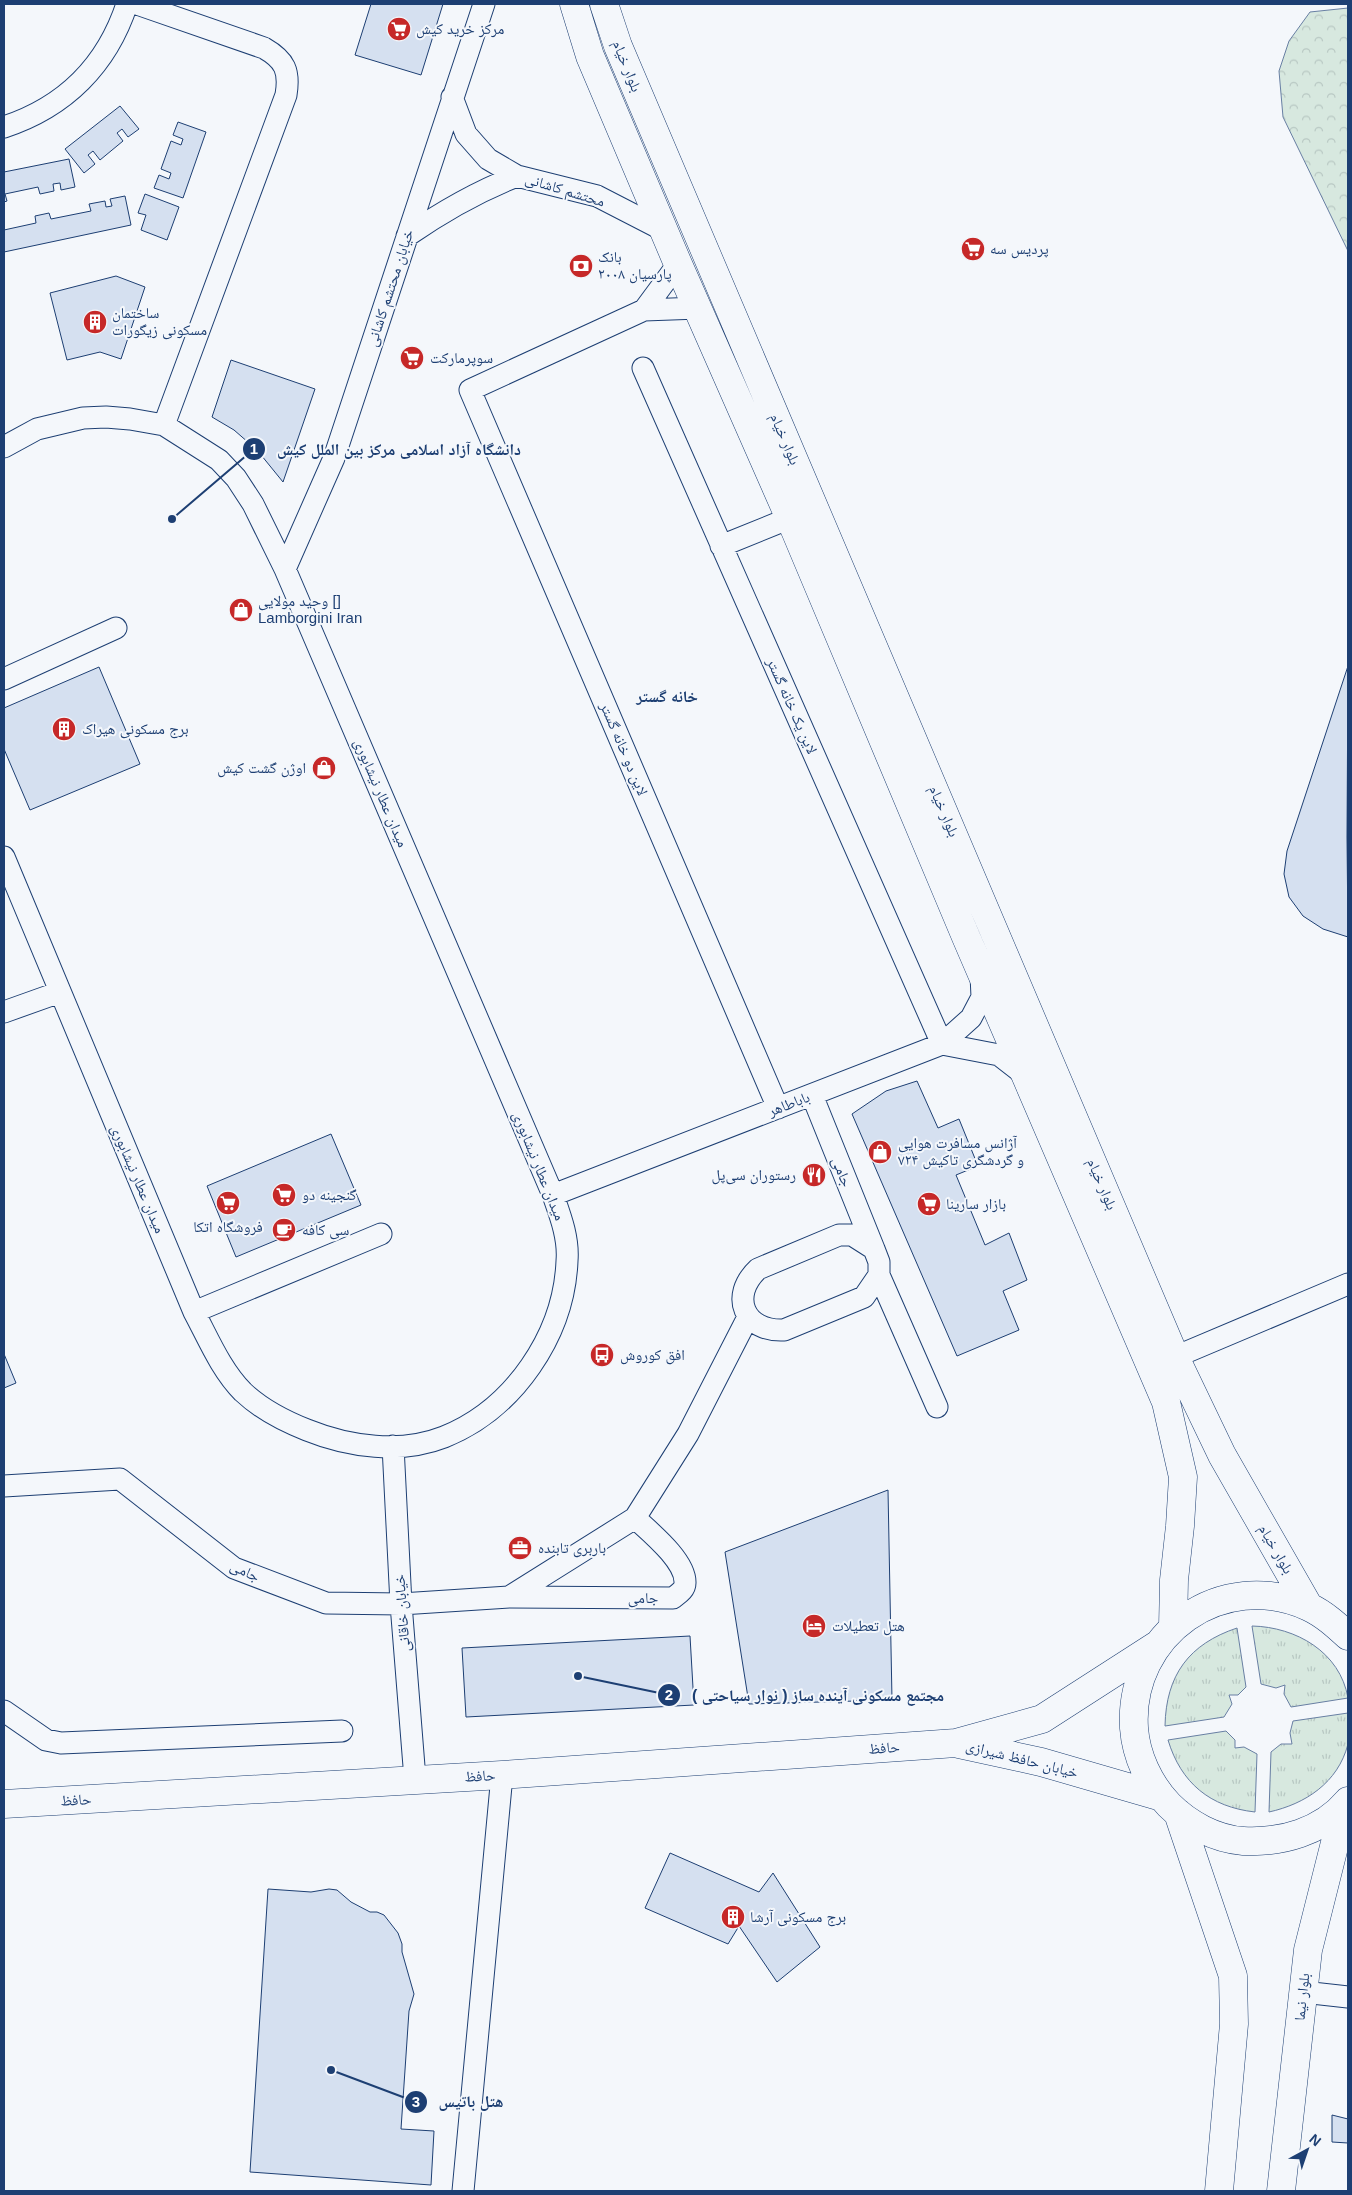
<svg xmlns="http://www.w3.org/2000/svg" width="1352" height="2195" viewBox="0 0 1352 2195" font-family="Helvetica,'Noto Naskh Arabic',sans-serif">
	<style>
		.grass { fill: url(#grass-tufts); stroke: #687fa3 }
		.forest { fill: url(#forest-crowns); stroke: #687fa3 }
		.building { fill: #d5e0f0; stroke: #1d3f73 }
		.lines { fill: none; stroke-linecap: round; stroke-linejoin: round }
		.minor-casing { stroke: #1d3f73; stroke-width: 23 }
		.major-casing { stroke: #1d3f73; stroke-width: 29 }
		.minor { stroke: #f4f7fb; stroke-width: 21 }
		.major { stroke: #f4f7fb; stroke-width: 28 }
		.labels { text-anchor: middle; stroke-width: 4; stroke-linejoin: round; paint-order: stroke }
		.poi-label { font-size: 15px; fill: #1d3f73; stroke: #f4f7fb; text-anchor: start }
		.street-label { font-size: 15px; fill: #1d3f73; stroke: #f4f7fb }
		.neighbourhood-label { font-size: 16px; font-weight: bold; fill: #1d3f73; stroke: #f4f7fb }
		.leader { fill: none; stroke: #1d3f73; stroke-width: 2 }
		.callout-dot { fill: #1d3f73; stroke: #f4f7fb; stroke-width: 2 }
		.mark-label { font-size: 15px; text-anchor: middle; font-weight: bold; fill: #fff }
		.callout-label { font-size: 16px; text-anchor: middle; font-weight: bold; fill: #1d3f73; stroke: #f4f7fb; stroke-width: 4; stroke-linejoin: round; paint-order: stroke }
	</style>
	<defs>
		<pattern id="grass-tufts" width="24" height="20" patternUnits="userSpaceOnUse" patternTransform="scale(1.25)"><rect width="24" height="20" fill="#d7e8df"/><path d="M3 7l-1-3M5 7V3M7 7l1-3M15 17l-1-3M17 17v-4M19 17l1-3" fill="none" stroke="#b8c8c3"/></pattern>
		<pattern id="forest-crowns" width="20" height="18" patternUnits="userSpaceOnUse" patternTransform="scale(1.25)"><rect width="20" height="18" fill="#d7e8df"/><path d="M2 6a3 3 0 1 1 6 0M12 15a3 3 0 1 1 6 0" fill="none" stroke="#b8c8c3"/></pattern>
	</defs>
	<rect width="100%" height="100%" fill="#f4f7fb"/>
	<!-- grass -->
	<path class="grass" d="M1252 1626C1296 1627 1340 1652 1348 1698L1291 1707 1284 1694 1285 1685 1276 1688 1261 1684Z
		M1237 1628 1246 1687 1238 1695H1229L1232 1704 1224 1717 1165 1726C1166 1675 1189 1644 1237 1628Z
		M1348 1713C1348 1723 1350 1735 1348 1744 1338 1783 1305 1804 1269 1812L1271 1752 1281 1744H1292L1290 1733 1293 1721Z
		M1226 1731 1235 1740V1748L1244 1747 1257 1754 1255 1812C1210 1807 1181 1783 1168 1740Z"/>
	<!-- forest -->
	<path class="forest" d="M1348 8V251L1283 117 1279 71 1289 41 1310 12Z"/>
	<!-- building -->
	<path class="building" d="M371 4H443L421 75 355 55Z
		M120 106 139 129 128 137 122 129 117 133 123 141 100 160 93 151 88 155 95 164 84 173 65 149Z
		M178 122 206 132 183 198 154 188 159 175 169 179 171 173 161 169 171 141 181 145 183 139 173 135Z
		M69 159 75 187 61 190 60 183 53 184 54 191 40 194 38 187 5 194 7 201 4 202V172Z
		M145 194 179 207 167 240 141 230 146 215 138 213Z
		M125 196 131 225 4 252V230L36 223 35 216 49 213 51 219 91 211 89 204 105 201 106 207 112 206 110 199Z
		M116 276 145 287 121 359 100 352 67 360 50 293Z
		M231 360 315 389 283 482 257 450 234 430 212 417Z
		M1348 666 1347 837 1348 937 1323 929 1303 916 1289 897 1284 874 1287 851Z
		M99 667 140 764 30 810 4 749V708Z
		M917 1081 938 1128 959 1119 978 1166 956 1175 985 1245 1009 1233 1027 1280 1003 1291 1019 1330 957 1356 852 1114 886 1091Z
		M331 1134 361 1205 236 1257 207 1186Z
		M4 1354 16 1383 4 1388Z
		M888 1490 892 1700 749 1704 725 1552Z
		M690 1636 694 1705 466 1717 462 1648Z
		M670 1853 759 1892 773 1873 820 1947 777 1982 739 1926 728 1944 645 1908Z
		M268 1889 311 1892 329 1889 337 1890 351 1902 370 1912H377L384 1915 398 1933 402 1944V1952L414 1994 409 2011 401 2129 434 2131 431 2185 250 2172Z
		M1332 2115 1348 2119V2143L1332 2142Z"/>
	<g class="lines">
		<!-- minor casing -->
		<g class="minor-casing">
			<path id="minor" d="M137 4 264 48C285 60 290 71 286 95L164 425
				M452 97 466 134 488 159 517 176 597 196 665 231
				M4 127C65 107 107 65 127 4
				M407 236C443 211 476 192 517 176
				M699 308 644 310 470 390 778 1108
				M644 310 678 264
				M643 368 942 1044
				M4 447 37 429 83 418 106 417 130 419 164 425 219 460 236 478 253 504 285 569 553 1195C560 1215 569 1238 567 1261 564 1335 514 1409 444 1437 401 1454 349 1447 307 1430 284 1421 261 1409 243 1392 221 1370 208 1338 194 1312L4 857
				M721 546 790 518
				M285 569 334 458 484 4
				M4 679 116 628
				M4 1012 60 992
				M942 1044 999 1055 1026 1076
				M812 1095 874 1249
				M553 1195 942 1044 971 1018 982 997 981 975
				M839 1235H852L874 1249 879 1262V1275L864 1297 784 1330C744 1332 729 1296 758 1269Z
				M879 1275 937 1407
				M194 1312 381 1234
				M1175 1357 1348 1284
				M393 1446 401 1604 415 1779
				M4 1486 120 1479 234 1568 326 1603 401 1604 509 1597 673 1598C678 1594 685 1590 685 1583 686 1561 650 1532 635 1518
				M509 1597 635 1518 688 1434 748 1317
				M4 1711 46 1740 61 1743 342 1731
				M1303 1992 1348 1997
				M463 2191 502 1775"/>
		</g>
		<!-- major casing -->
		<g class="major-casing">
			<path id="major" d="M574 4 590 56 678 264 795 530 966 937 1166 1402 1183 1477 1180 1526 1174 1580 1173 1627
				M604 4 618 46 1175 1357 1222 1455 1309 1607
				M1348 1636C1336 1625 1324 1614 1309 1607 1222 1567 1128 1634 1134 1728 1136 1756 1149 1784 1169 1805 1188 1824 1215 1839 1243 1841 1281 1843 1322 1832 1348 1801
				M959 1744 1041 1762 1162 1797
				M4 1804 502 1775 956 1743 1042 1719 1157 1645
				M1178 1813 1233 1976 1234 2024 1219 2191
				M1281 2191 1308 1950 1344 1807"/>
		</g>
		<!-- minor -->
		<use href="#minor" class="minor"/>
		<!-- major -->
		<use href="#major" class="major"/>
	</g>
	<!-- icons -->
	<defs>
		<g id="supermarket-disc" transform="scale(1.25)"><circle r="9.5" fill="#c62828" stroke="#f4f7fb"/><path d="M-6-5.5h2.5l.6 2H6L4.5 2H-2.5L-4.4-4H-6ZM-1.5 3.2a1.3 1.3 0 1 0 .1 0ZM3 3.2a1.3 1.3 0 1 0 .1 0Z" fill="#fff"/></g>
		<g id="bank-disc" transform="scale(1.25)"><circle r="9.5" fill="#c62828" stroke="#f4f7fb"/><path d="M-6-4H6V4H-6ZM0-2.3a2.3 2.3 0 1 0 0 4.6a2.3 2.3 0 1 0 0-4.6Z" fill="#fff"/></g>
		<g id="building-disc" transform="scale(1.25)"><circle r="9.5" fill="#c62828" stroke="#f4f7fb"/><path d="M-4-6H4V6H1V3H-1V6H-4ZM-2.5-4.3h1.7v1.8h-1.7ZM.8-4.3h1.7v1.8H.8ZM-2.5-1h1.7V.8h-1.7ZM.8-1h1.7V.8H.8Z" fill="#fff"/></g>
		<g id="shop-disc" transform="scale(1.25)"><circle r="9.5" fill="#c62828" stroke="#f4f7fb"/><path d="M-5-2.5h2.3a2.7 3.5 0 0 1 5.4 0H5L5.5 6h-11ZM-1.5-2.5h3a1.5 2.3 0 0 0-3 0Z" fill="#fff"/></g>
		<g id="restaurant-disc" transform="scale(1.25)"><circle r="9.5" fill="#c62828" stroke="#f4f7fb"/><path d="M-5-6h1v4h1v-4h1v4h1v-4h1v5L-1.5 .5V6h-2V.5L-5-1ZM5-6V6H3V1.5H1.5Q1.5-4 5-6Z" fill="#fff"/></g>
		<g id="cafe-disc" transform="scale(1.25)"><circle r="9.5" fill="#c62828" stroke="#f4f7fb"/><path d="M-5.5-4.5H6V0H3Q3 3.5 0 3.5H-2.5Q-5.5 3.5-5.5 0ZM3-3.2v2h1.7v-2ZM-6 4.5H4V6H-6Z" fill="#fff"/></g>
		<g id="bus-disc" transform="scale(1.25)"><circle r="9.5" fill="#c62828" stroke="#f4f7fb"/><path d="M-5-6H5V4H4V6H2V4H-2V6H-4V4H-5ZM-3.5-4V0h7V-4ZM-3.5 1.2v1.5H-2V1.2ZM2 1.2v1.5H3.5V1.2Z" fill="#fff"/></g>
		<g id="office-disc" transform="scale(1.25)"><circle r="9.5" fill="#c62828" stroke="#f4f7fb"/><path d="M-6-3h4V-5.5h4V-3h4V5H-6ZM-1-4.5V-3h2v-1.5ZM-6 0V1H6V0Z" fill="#fff"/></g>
		<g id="hotel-disc" transform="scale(1.25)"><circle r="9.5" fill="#c62828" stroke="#f4f7fb"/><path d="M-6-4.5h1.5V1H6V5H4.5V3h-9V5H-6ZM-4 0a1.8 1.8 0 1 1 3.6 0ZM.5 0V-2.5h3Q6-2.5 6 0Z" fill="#fff"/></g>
	</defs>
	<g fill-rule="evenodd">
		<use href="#supermarket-disc" x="399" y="29"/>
		<use href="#supermarket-disc" x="973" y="249"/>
		<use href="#bank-disc" x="581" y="266"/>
		<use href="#building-disc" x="95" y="322"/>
		<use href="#supermarket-disc" x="412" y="358"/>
		<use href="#shop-disc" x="241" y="610"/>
		<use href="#building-disc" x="64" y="729"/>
		<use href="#shop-disc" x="324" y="768"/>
		<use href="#shop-disc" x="880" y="1152"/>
		<use href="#restaurant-disc" x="814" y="1175"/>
		<use href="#supermarket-disc" x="284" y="1195"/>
		<use href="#supermarket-disc" x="228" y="1203"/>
		<use href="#supermarket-disc" x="929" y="1204"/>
		<use href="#cafe-disc" x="284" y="1230"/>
		<use href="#bus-disc" x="602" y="1355"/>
		<use href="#office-disc" x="520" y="1548"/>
		<use href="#hotel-disc" x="814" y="1626"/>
		<use href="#building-disc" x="733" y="1917"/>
	</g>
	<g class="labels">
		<!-- poi labels -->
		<g class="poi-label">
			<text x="416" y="34">مرکز خرید کیش</text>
			<text x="990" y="254">پردیس سه</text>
			<text x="598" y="262">بانک<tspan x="598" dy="17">پارسیان ۲۰۰۸</tspan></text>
			<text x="112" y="318">ساختمان<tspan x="112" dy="17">مسکونی زیگورات</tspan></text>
			<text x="430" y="363">سوپرمارکت</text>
			<text x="258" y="606">وحید مولایی []<tspan x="258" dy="17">Lamborgini Iran</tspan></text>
			<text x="82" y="734">برج مسکونی هیراک</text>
			<text x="306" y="773" text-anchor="end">اوژن گشت كيش</text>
			<text x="898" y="1148">آژانس مسافرت هوایی<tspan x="898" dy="17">و گردشگری تاکیش ۷۲۴</tspan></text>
			<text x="796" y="1180" text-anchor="end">رستوران سی‌پل</text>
			<text x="302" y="1200">گنجینه دو</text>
			<text x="946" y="1209">بازار سارینا</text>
			<text x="228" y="1232" text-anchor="middle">فروشگاه اتکا</text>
			<text x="302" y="1235">سی کافه</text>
			<text x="620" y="1360">افق کوروش</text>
			<text x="538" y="1553">باربری تابنده</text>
			<text x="832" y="1631">هتل تعطیلات</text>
			<text x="750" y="1922">برج مسکونی آرشا</text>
		</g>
		<!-- street labels -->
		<g class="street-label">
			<text transform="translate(627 66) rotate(68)" y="5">بلوار خیام</text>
			<text transform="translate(565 190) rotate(17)" y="5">محتشم کاشانی</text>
			<text transform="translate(390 288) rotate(-72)" y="5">خیابان محتشم کاشانی</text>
			<text transform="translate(785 439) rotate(67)" y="5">بلوار خیام</text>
			<text transform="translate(792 706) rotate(66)" y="5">لاین یک خانه گستر</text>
			<text transform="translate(624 749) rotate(67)" y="5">لاین دو خانه گستر</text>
			<text transform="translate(381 793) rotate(67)" y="5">میدان عطار نیشابوری</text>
			<text transform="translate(944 811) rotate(67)" y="5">بلوار خیام</text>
			<text transform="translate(789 1104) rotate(-21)" y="5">باباطاهر</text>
			<text transform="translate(539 1166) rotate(68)" y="5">میدان عطار نیشابوری</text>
			<text transform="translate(842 1172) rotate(69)" y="5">جامی</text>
			<text transform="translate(138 1179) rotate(67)" y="5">میدان عطار نیشابوری</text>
			<text transform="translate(1102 1184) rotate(67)" y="5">بلوار خیام</text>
			<text transform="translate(1276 1549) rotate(60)" y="5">بلوار خیام</text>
			<text transform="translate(245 1571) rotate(25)" y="5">جامی</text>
			<text x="643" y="1603">جامی</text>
			<text transform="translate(402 1613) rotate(-94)" y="5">خیابان خاقانی</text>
			<text transform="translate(884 1748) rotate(-4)" y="5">حافظ</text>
			<text transform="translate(1022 1759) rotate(14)" y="5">خیابان حافظ شیرازی</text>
			<text transform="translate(480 1776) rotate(-3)" y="5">حافظ</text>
			<text transform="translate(76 1800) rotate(-3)" y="5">حافظ</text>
			<text transform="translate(1302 1997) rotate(-84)" y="5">بلوار نیما</text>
		</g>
		<!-- neighbourhood labels -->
		<g class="neighbourhood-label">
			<text x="667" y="702">خانه گستر</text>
		</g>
	</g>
	<!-- callouts -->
	<path class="leader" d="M172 519L254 449M578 1676L669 1695M331 2070L416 2102"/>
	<g class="callout-dot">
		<circle cx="172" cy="519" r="5"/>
		<circle cx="578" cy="1676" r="5"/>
		<circle cx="331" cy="2070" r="5"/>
		<circle cx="254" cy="449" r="12"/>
		<circle cx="669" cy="1695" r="12"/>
		<circle cx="416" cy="2102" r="12"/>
	</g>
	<g class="mark-label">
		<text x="254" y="454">1</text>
		<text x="669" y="1700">2</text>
		<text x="416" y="2107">3</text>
	</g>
	<g class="callout-label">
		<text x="399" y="455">دانشگاه آزاد اسلامی مرکز بین الملل کیش</text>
		<text x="818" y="1701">مجتمع مسکونی آینده ساز ( نوار سیاحتی )</text>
		<text x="471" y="2107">هتل باتیس</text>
	</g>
	<!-- border -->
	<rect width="1352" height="2195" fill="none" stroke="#1d3f73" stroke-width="10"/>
	<!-- north arrow -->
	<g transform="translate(1307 2150) rotate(40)" stroke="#f4f7fb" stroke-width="4" paint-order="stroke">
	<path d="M0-4L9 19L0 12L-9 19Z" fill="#1d3f73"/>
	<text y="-8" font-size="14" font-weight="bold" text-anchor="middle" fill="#1d3f73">N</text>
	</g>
</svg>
